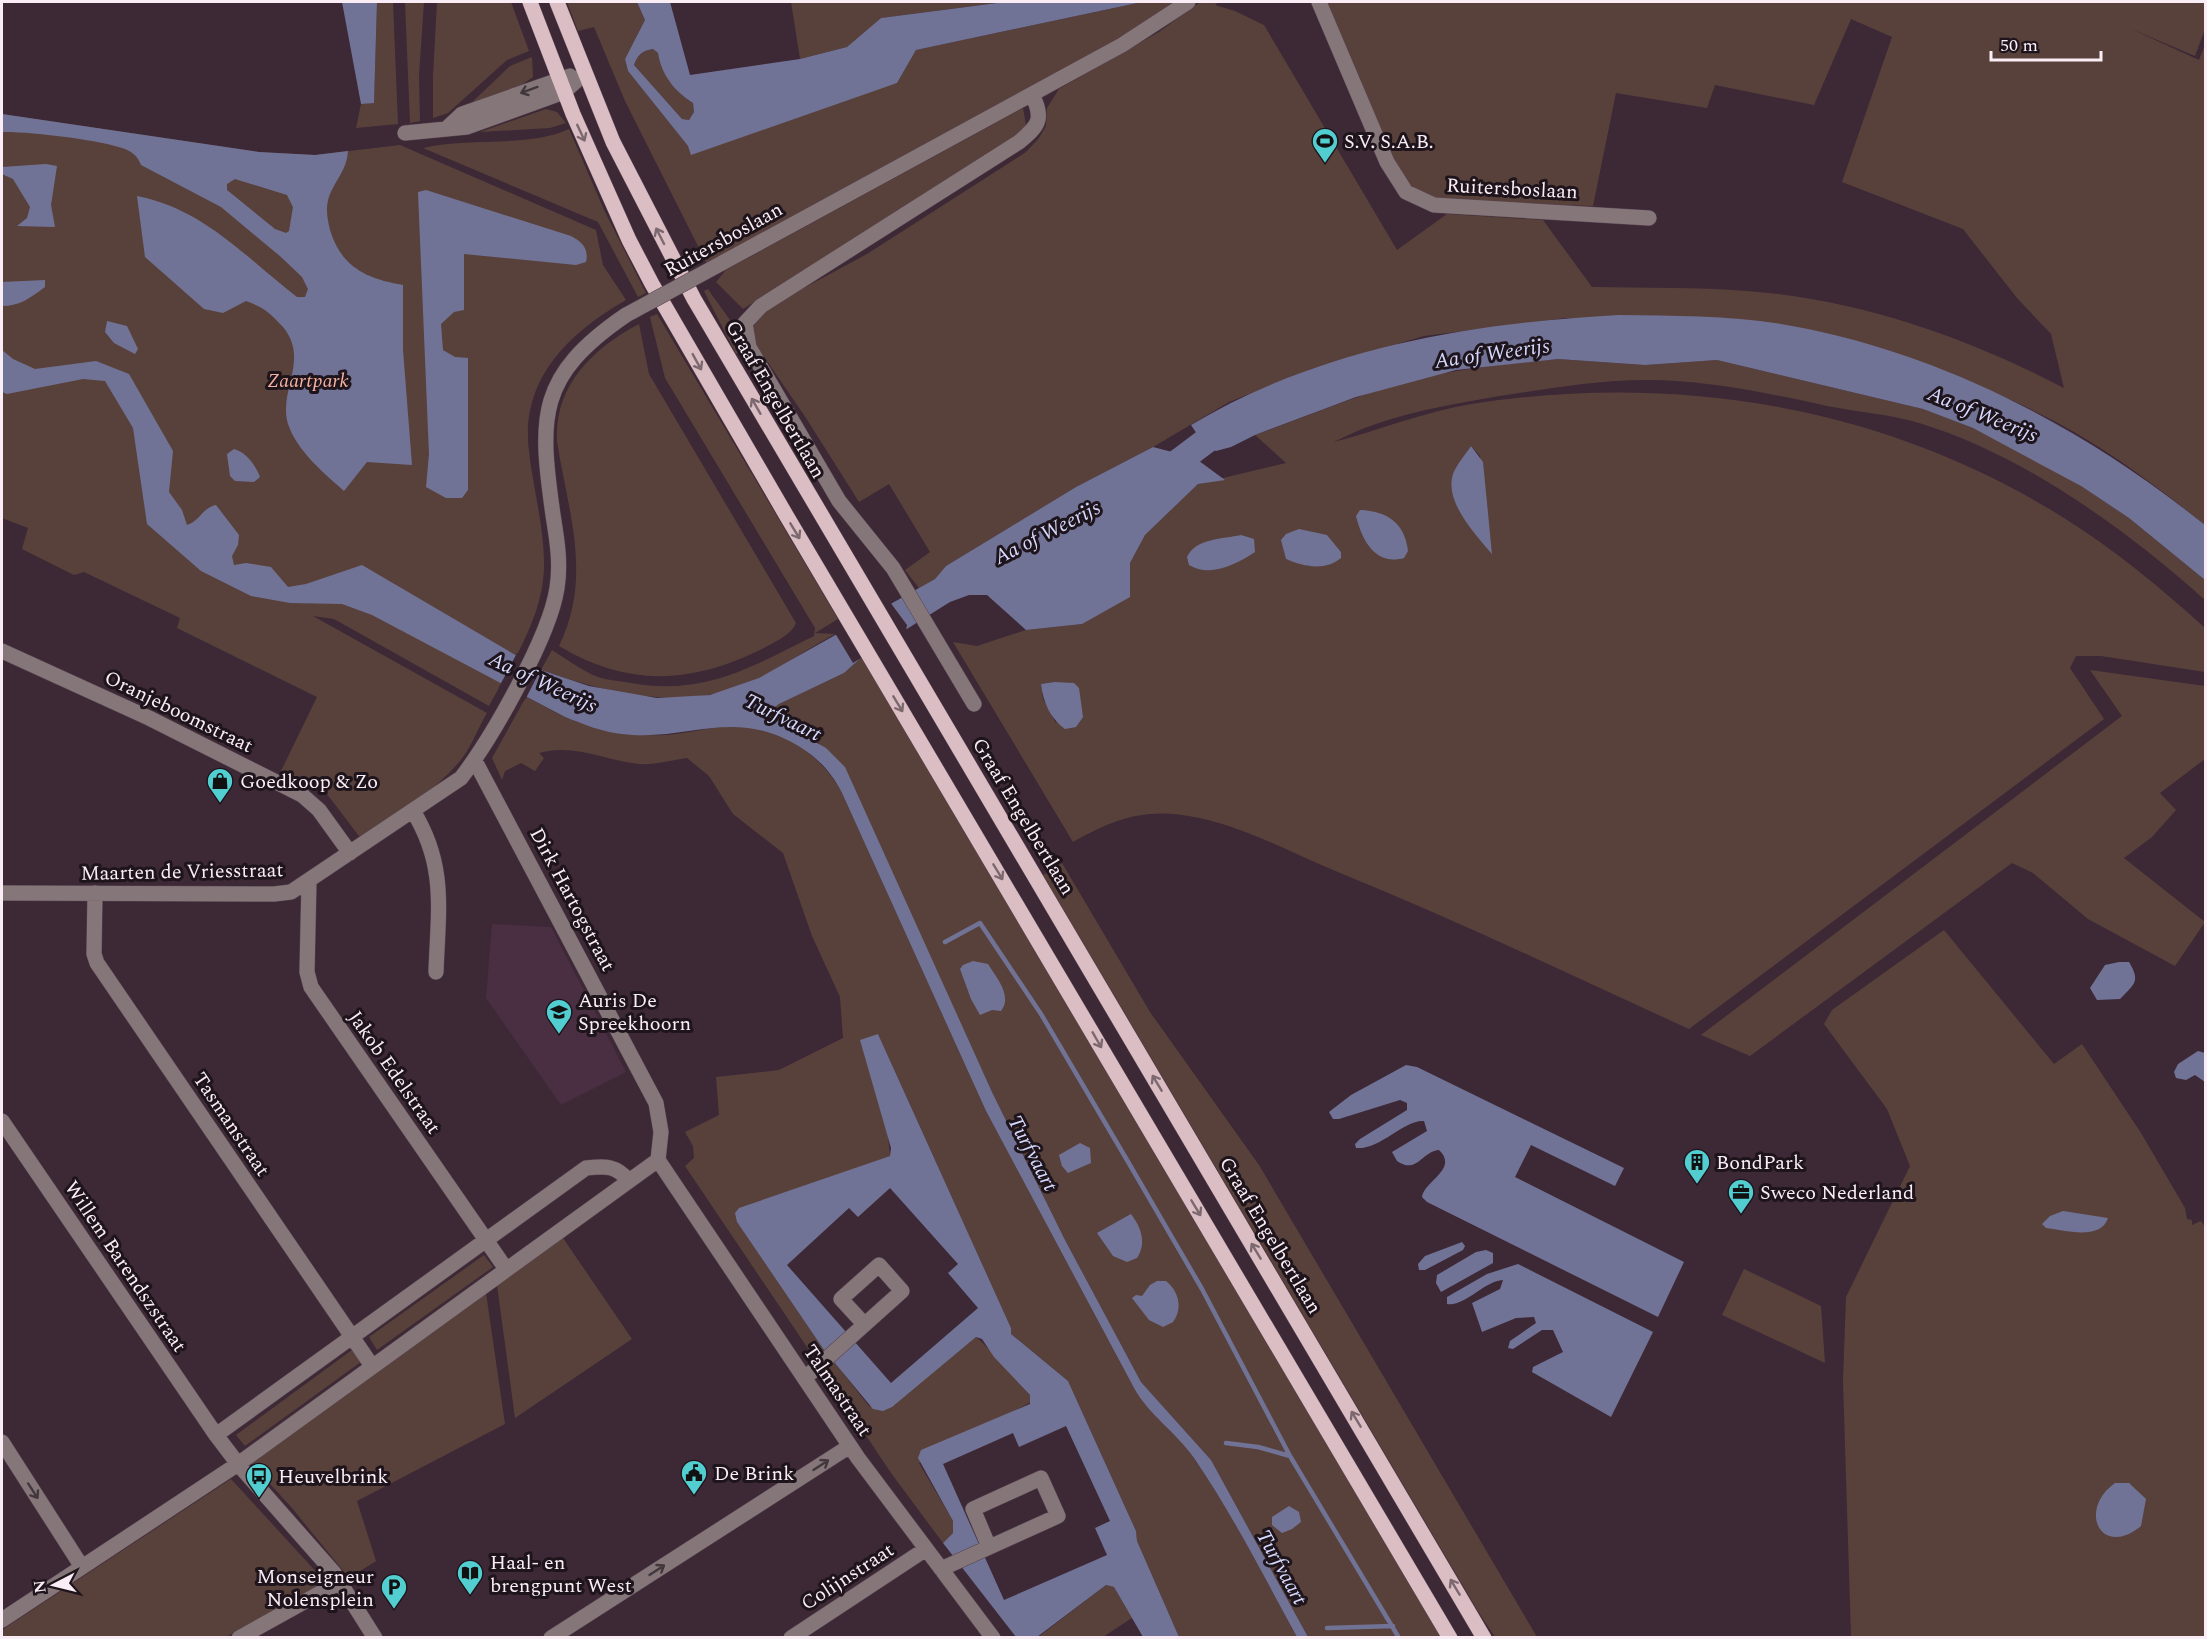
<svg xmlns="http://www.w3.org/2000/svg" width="2207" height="1639" viewBox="0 0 2207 1639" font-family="Spectral,serif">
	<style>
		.built { fill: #4a2f42 }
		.green { fill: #59413b; fill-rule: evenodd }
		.water { fill: #717396; fill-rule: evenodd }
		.pier { fill: #3d2836 }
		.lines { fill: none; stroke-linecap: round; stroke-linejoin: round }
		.stream { stroke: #717396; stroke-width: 4.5 }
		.river { stroke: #717396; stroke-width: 26 }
		.minor-casing { stroke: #584451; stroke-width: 16 }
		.major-casing { stroke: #584451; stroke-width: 16 }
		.minor { stroke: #857779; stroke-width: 15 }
		.major { stroke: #dbbec3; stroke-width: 15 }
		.minor-bridge-casing { stroke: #584451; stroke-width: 16; stroke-linecap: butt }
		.minor-bridge { stroke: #857779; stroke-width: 15 }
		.oneway { stroke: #42373c }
		.oneway2 { stroke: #7c696f }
		.labels { text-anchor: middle; stroke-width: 6; stroke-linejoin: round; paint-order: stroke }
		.poi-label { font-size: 20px; fill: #fbedf6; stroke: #1e141b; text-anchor: start }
		.street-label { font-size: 20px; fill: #fbedf6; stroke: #1e141b }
		.park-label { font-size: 20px; font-style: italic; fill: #f5b09f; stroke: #1e141b }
		.water-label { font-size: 21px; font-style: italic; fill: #d7daff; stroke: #1e141b }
	</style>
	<rect width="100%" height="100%" fill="#3d2836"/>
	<!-- built -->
	<path class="built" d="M492 924 551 927 626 1072 561 1105 486 998Z"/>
	<!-- green -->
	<path class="green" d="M377 2H393L398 124 356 128 361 104 374 102Z
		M405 2H424L419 75 420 121 410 123Z
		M437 2H511L529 51 507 60 448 113 433 118V76Z
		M567 2H637L645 20 625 59 628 71 688 146 897 83 916 50 1142 2H1173L1141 25 1096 51 707 264 625 101 594 27 578 31Z
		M791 2H1005L881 18 847 47 800 59Z
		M1200 2H1219L1215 5 1235 11 1264 25 1397 250 1447 214 1543 220 1592 287C1644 288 1696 287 1747 291 1858 299 1966 337 2064 388L2051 334 2017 298 1963 229 1842 182 1892 37 1851 19 1814 105 1715 85 1707 108 1616 93 1593 206 1436 201 1403 181 1322 2H2205V29L2195 56 2129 28 2199 60 2205 45V525C2159 488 2109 450 2056 422 1989 387 1920 361 1848 339L1565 318 1424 336 1312 369 1229 402 1153 447 1076 487 946 566 935 579 919 588 905 570 930 552 889 484 859 502 806 418 756 345 753 327 765 309 867 254 1026 152 1039 138 1046 126 1047 108 1059 89 1159 32Z
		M653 49 658 53C660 71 677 94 693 103L694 112 689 120 682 119 634 65C638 54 642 51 653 49Z
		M532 57 533 77 520 86 466 108 510 66Z
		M1023 108 1026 125 1023 132 743 309 716 282 726 270Z
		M546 109 557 112 566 123 550 128 480 132Z
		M2 114 259 152 315 155 400 145 596 230 603 265 626 300C569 333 520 379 529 451 533 488 544 526 544 563 545 614 512 663 489 706L334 619 313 616 487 713C478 728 471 748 460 761 433 793 395 816 362 840L327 794 281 771 317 697 177 628 180 618 84 572 74 575 22 549 28 528 2 518Z
		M569 129 605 212 646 293 638 297 598 222 423 148C467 137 529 148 569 129Z
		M708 289C721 309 738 327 745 349L736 354 704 291Z
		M657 314 838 619 815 633 835 634C809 648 785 665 759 678 689 714 611 694 541 670L552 650C565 658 577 667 591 674 602 680 619 681 631 683 705 696 751 667 814 636L815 628 665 378 650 317Z
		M639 324 649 374 796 623C792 635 771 644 760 650 690 684 627 687 559 646 593 576 568 513 557 441 554 386 593 348 639 324Z
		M1558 359 1645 365 1717 360 1923 409 1973 428 2026 454 2081 486 2129 518 2205 580V600C2126 529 2022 454 1919 423 1890 414 1857 412 1827 406 1767 393 1708 380 1646 380 1600 380 1551 388 1506 395 1447 405 1388 414 1334 442 1380 430 1423 412 1471 404 1677 372 1886 406 2064 518 2115 550 2161 588 2205 628V672L2101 656H2076L2070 668 2104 719 1689 1029C1571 975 1454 919 1333 870 1287 851 1239 824 1189 816 1143 808 1112 820 1073 842L953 642 977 646 1026 630 1082 624 1130 563 1145 535 1198 484 1286 463 1255 435C1309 416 1361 393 1416 379 1463 368 1510 364 1558 359ZM1471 446 1480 456 1492 553 1453 494 1452 477ZM1327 535 1341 552 1309 566 1286 559 1282 540ZM1054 682 1064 684 1056 723 1043 699 1041 684Z
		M862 657 1441 1637H1308L1211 1460 1141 1382 1065 1240 992 1092 927 951 819 743 765 714 779 704 844 673Z
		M2090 670 2205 686V759L2160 793 2176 810 2152 837 2124 858 2205 922 2175 966 2088 919 2033 873 2012 863 1750 1056 1701 1035 2122 716Z
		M526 697C540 703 553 712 567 718 593 729 620 732 648 735 677 737 706 727 735 726 778 724 823 756 842 793L986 1111 1134 1388C1149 1414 1174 1430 1191 1454 1232 1511 1263 1576 1297 1637H1179L1137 1541 1136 1531 1068 1381 1011 1334V1328L878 1034 890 1156 737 1210V1222L824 1350 815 1359 685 1166 694 1158 693 1146 685 1132 719 1115 716 1077 779 1070 843 1038 840 997 812 936 783 853 733 814 709 776 687 758C672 760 655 765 640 764 605 761 575 743 539 753L544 758 535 771 521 763 505 771 502 780 492 758Z
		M1062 863 1150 1012 1259 1165 1537 1637H1495L1479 1613 1043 875Z
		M1944 930 2054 1064 2082 1044 2141 1133 2185 1208 2187 1219 2192 1220V1225L2201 1221 2205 1227V1637H1851L1843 1381 1846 1297 1910 1166 1887 1109 1824 1024 1832 1010Z
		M563 1238 632 1339 515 1418 497 1285Z
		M484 1255 493 1267 377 1350 369 1337Z
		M1744 1269 1821 1306 1825 1363 1722 1315Z
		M486 1293 505 1424 357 1501 376 1561 349 1578 292 1508 249 1461Z
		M976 1337C981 1339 1021 1386 1030 1395L1031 1402 919 1463 953 1521V1533L943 1543 891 1473 823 1371 834 1362 869 1406 887 1409Z
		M356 1347 365 1359 245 1446 236 1435Z
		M231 1479 320 1576 319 1586 226 1637 2 1638V1630Z
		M1106 1585 1114 1587 1132 1618 1103 1637 1037 1638Z"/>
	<!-- water -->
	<path class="water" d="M342 2H377L374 103 361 104Z
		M637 2H670L690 75 800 59 847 47 881 18 1005 2H1142L916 50 897 83 691 155 688 146 628 71 625 59 645 20ZM653 49 658 53C661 74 675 92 693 103L694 112 689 120 682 119 634 65C638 54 642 51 653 49Z
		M2 114 259 152 315 155 348 151C347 169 337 178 330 194 325 206 327 218 330 230 341 267 367 279 403 285V350L412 465 367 462 344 491C324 473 297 451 288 424 278 390 310 360 283 327 269 312 265 308 246 301L223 313 204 309 145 257 137 196C204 209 245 257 297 297H305L308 289 302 277 281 257 221 207 141 165C138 157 134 153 125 149 102 140 27 131 2 132ZM235 179 287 195 293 207 289 231 286 233 275 229 227 190V184Z
		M46 164 57 166 51 205 55 227 17 226 27 218 30 207 13 179 2 174V167Z
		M426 190 571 236C582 242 589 248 586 262L576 265 464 254V310L454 312 441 324 443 350 455 357 468 358V490L462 498H446L426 487 429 454 418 192Z
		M45 280V287C30 298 20 306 2 306V282Z
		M1619 315C1677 316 1735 315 1792 326 1945 354 2085 429 2205 525V580L2129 518 2081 486 1973 428 1923 409 1717 360 1645 365 1558 359 1456 370 1356 397 1255 435 1231 447 1216 451 1203 443 1191 425C1320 348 1471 323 1619 315Z
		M107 321 127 326 138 349 135 354 114 343 105 332Z
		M2 350 13 359 35 369 96 361 129 374 173 451 169 492 182 510 187 525C200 521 202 508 216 505L239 535 238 545 232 556 234 565 246 563 271 567 288 587 306 584 362 565 541 670 589 686 657 698 710 695 759 678 935 579 946 566 1076 487 1153 447 1195 458 1225 480 1198 484 1145 535 1130 563V597L1082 624 1026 630 987 595H969L950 602 862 657 844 673 779 704 765 714 826 748 845 767 992 1092 1065 1240 1141 1382 1211 1460 1308 1637H1297C1264 1577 1233 1515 1194 1458 1176 1432 1149 1415 1134 1388L986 1111 842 793C832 773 819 759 800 747 734 706 690 742 622 734 602 732 583 724 565 717L372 615 342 604 290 603 251 596 201 571 147 524 133 428 105 381 83 379 7 394 2 392Z
		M1471 446 1483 462 1492 554C1476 535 1444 502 1453 474 1457 464 1465 455 1471 446Z
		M234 449C246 452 256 466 260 477L254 482 235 481 230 476 227 454Z
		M1360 510C1387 511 1405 523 1408 551L1404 558C1375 566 1362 540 1356 516Z
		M1299 529 1327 535 1341 552V558C1326 571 1304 567 1286 559L1281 540 1286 534Z
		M1241 535 1254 539 1255 552C1237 564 1210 578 1189 565L1187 557C1196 538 1223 539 1241 535Z
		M1054 682 1074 683 1079 688 1083 717 1076 727 1065 729C1050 718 1043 702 1041 684Z
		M973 961 988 964C996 977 1013 996 1001 1011L992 1010 980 1015 971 999 960 969 963 965Z
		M2119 962H2129C2141 982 2134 984 2120 999L2097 1000 2090 988 2105 965Z
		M878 1034 1011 1328V1334L1068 1381 1136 1531 1137 1541 1179 1637H1143L1114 1587 1106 1585 1037 1637H1016L943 1543 953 1533V1521L918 1458 921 1450 1030 1404V1395L994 1357 982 1339 976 1337 892 1407 883 1411 873 1409 824 1350 737 1222 735 1213 739 1208 890 1156 891 1148 860 1040ZM890 1188 958 1264 948 1273 978 1308 891 1383 787 1265 849 1208 858 1217ZM1066 1426 1110 1521 1095 1528 1107 1555 1004 1600 943 1464 1013 1433 1019 1447Z
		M2198 1051 2205 1053V1082L2195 1075 2186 1080 2176 1078 2174 1072 2178 1064Z
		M1406 1065 1417 1067 1624 1168 1615 1186 1531 1145 1515 1177 1684 1262 1658 1317 1427 1202 1422 1197C1424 1181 1459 1169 1439 1150 1422 1151 1417 1175 1397 1161L1392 1152 1427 1131 1424 1121C1405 1119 1380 1150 1356 1148L1355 1144 1360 1139 1407 1110V1103L1400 1100 1339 1119H1333L1329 1112 1351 1095Z
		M1080 1143 1090 1148 1091 1163 1068 1173 1062 1166 1059 1155Z
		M2063 1211 2108 1218C2101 1241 2063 1230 2046 1228L2042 1224 2050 1216Z
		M1131 1214C1141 1227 1147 1243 1137 1258L1127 1262 1113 1256 1097 1233Z
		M1462 1242 1465 1246 1463 1250 1425 1270H1419L1418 1264 1425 1256Z
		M1486 1250 1493 1253V1263L1441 1292 1436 1283 1437 1275 1476 1252Z
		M1518 1264 1653 1332 1611 1417 1532 1372 1533 1367 1563 1352 1553 1330H1542L1513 1349 1508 1348 1510 1341 1536 1323 1534 1317 1516 1318 1482 1332 1472 1303 1500 1289 1503 1280C1484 1281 1465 1307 1447 1304V1297L1487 1274Z
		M1157 1281H1166C1179 1291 1183 1309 1173 1322L1163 1327 1149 1320 1132 1298 1136 1295 1142 1296 1150 1285Z
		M2115 1483H2129L2146 1499 2141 1526C2101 1559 2077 1510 2115 1483Z
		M1289 1506 1299 1512 1301 1522 1292 1529 1282 1533 1272 1525V1517Z"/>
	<!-- pier -->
	<path class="pier" d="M890 602 907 625 906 631 853 663 835 633Z
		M517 653 542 667 525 700 499 687Z"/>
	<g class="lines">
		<!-- stream -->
		<path class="stream" d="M945 942 980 923 1041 1014 1127 1160 1202 1289 1290 1456 1399 1638
			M1226 1443 1258 1447 1290 1456
			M1327 1628 1393 1626"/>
		<!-- river -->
		<path class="river" d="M1159 474C1186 460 1206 436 1233 425"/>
		<!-- minor casing -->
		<g class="minor-casing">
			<path id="minor" d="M1319 2 1387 162 1406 192 1434 205 1649 218
				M446 129 462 114 570 76
				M405 133 467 127 564 92 585 73
				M722 263 1122 45 1188 2
				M2 651 149 718 302 795 319 810 350 853
				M974 704 893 568 839 501 749 347 745 323 761 306 1019 142C1039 125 1044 120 1032 94
				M475 761 656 1103 661 1132 658 1160
				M413 811C447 866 438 911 436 972
				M309 881 307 972 311 987 506 1269
				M2 893 274 894 291 892 461 778C492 738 550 636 557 588 561 563 557 540 553 515 539 416 537 376 626 315
				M95 893 94 954 97 963 372 1366
				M2 1121 216 1435 238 1464 334 1573 375 1638
				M658 1160 858 1458 993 1638
				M805 1378 902 1291 879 1265 841 1299 864 1324
				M216 1435 586 1168C605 1166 616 1165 629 1181
				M2 1442 82 1567
				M941 1569 1058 1516 1041 1478 973 1509 989 1547
				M2 1620 238 1464 658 1160
				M239 1638 340 1582
				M551 1638 850 1446
				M791 1638 926 1549"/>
		</g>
		<!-- major casing -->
		<g class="major-casing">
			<path id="major" d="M530 2 573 114 629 240 652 284 786 515 1450 1638
				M557 2 613 142 694 299 1484 1638"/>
		</g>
		<!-- minor -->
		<use href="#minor" class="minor"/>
		<!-- major -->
		<use href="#major" class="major"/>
		<!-- minor-bridge casing -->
		<g class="minor-bridge-casing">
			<path id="minor-bridge" d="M626 315 722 263"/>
		</g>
		<!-- minor-bridge -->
		<use href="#minor-bridge" class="minor-bridge"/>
	</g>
	<!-- one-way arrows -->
	<defs><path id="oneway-shaft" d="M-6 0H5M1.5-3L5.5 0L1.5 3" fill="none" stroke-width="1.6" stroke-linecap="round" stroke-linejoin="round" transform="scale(1.5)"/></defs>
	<g class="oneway">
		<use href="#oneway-shaft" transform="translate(529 90) rotate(160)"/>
		<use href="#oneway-shaft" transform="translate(821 1465) rotate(-33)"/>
		<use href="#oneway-shaft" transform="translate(33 1491) rotate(57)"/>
		<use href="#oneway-shaft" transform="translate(657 1570) rotate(-33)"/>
	</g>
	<g class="oneway2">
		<use href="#oneway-shaft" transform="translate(581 133) rotate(65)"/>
		<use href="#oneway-shaft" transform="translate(660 236) rotate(-117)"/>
		<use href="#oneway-shaft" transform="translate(697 362) rotate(61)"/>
		<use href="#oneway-shaft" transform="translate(756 406) rotate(-120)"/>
		<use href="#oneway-shaft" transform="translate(795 531) rotate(59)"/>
		<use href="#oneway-shaft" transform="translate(898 704) rotate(59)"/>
		<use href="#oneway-shaft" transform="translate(998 872) rotate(59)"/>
		<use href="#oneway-shaft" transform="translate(1097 1040) rotate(60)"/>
		<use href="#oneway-shaft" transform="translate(1157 1083) rotate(-121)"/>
		<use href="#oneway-shaft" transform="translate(1196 1208) rotate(59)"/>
		<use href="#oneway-shaft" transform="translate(1256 1251) rotate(-121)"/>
		<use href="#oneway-shaft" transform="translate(1356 1419) rotate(-121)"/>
		<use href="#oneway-shaft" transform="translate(1455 1587) rotate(-121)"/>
	</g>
	<!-- icons -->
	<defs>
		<g id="stadium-pin" transform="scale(1.35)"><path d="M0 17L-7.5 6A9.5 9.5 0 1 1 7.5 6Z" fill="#52cdd0" stroke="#1e141b"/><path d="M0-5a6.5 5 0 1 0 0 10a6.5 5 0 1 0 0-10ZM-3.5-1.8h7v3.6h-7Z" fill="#111"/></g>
		<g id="shop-pin" transform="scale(1.35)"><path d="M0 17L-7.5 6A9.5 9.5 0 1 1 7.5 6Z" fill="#52cdd0" stroke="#1e141b"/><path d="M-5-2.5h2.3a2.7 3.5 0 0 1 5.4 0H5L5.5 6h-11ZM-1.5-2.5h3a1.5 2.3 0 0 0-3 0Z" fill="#111"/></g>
		<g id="school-pin" transform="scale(1.35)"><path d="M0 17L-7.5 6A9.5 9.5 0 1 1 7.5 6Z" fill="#52cdd0" stroke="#1e141b"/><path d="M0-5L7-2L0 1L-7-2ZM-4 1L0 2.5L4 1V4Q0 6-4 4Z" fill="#111"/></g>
		<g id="building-pin" transform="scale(1.35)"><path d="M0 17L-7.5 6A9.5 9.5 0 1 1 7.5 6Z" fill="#52cdd0" stroke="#1e141b"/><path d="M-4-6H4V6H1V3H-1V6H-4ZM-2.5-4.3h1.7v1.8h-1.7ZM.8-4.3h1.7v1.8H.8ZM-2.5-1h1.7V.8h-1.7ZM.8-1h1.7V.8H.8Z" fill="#111"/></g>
		<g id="office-pin" transform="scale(1.35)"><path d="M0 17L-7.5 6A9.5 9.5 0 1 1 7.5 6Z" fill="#52cdd0" stroke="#1e141b"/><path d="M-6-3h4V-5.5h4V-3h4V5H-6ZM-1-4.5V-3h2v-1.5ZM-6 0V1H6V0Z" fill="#111"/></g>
		<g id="civic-pin" transform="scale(1.35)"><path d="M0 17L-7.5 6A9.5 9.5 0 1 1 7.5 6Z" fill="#52cdd0" stroke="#1e141b"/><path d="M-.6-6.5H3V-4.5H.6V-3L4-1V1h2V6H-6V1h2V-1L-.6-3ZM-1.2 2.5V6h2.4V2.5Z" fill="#111"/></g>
		<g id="bus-pin" transform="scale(1.35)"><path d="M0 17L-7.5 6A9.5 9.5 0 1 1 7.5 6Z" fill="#52cdd0" stroke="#1e141b"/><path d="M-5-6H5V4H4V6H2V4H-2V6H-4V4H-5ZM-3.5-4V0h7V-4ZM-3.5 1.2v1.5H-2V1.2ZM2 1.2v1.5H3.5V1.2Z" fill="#111"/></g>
		<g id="library-pin" transform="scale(1.35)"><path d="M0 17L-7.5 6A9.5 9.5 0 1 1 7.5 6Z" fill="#52cdd0" stroke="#1e141b"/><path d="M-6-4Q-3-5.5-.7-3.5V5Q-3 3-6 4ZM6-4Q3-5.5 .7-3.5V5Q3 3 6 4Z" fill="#111"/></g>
		<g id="parking-pin" transform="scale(1.35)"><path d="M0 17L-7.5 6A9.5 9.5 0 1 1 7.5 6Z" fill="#52cdd0" stroke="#1e141b"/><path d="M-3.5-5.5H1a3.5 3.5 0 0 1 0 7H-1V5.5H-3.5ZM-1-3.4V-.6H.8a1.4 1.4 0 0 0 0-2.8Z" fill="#111"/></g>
	</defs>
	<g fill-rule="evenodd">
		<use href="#stadium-pin" x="1325" y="141"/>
		<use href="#shop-pin" x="220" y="781"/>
		<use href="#school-pin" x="559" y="1012"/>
		<use href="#building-pin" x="1697" y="1162"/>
		<use href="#office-pin" x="1741" y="1192"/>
		<use href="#civic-pin" x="694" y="1473"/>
		<use href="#bus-pin" x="259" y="1476"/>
		<use href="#library-pin" x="470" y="1573"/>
		<use href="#parking-pin" x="394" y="1587"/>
	</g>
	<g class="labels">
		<!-- poi labels -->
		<g class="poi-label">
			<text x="1344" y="148">S.V. S.A.B.</text>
			<text x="240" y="788">Goedkoop &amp; Zo</text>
			<text x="578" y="1007">Auris De<tspan x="578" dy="23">Spreekhoorn</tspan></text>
			<text x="1716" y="1169">BondPark</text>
			<text x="1760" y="1199">Sweco Nederland</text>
			<text x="714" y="1480">De Brink</text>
			<text x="278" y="1483">Heuvelbrink</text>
			<text x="490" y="1569">Haal- en<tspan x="490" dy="23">brengpunt West</tspan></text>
			<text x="374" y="1583" text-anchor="end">Monseigneur<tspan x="374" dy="23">Nolensplein</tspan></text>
		</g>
		<!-- street labels -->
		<g class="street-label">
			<text transform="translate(1512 188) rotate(3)" y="7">Ruitersboslaan</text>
			<text transform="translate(723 239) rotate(-29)" y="7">Ruitersboslaan</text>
			<text transform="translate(776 399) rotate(60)" y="7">Graaf Engelbertlaan</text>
			<text transform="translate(179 711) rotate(26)" y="7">Oranjeboomstraat</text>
			<text transform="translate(1024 816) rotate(59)" y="7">Graaf Engelbertlaan</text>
			<text transform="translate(182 871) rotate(-1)" y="7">Maarten de Vriesstraat</text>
			<text transform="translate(573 899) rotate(62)" y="7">Dirk Hartogstraat</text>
			<text transform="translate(395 1072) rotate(55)" y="7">Jakob Edelstraat</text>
			<text transform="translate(232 1124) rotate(56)" y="7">Tasmanstraat</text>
			<text transform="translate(1271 1235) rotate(59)" y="7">Graaf Engelbertlaan</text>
			<text transform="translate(126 1266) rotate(56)" y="7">Willem Barendszstraat</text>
			<text transform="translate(838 1390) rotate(56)" y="7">Talmastraat</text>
			<text transform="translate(847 1576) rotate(-33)" y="7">Colijnstraat</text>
		</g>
		<!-- park labels -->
		<g class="park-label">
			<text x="308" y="387">Zaartpark</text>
		</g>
		<!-- water labels -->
		<g class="water-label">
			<text transform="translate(1492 353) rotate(-8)" y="7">Aa of Weerijs</text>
			<text transform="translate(1983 414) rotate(22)" y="7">Aa of Weerijs</text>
			<text transform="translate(1047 532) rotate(-27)" y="7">Aa of Weerijs</text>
			<text transform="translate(543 682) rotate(25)" y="7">Aa of Weerijs</text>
			<text transform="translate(783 717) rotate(26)" y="7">Turfvaart</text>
			<text transform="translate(1033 1153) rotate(62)" y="7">Turfvaart</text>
			<text transform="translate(1282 1567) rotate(61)" y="7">Turfvaart</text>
		</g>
	</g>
	<!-- border -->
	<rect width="2207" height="1639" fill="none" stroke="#fbedf6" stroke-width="6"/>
	<!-- north arrow -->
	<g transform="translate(54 1585) rotate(263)" stroke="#1e141b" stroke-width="4.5" paint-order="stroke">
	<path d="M0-4.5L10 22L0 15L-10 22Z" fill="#fbedf6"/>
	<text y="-9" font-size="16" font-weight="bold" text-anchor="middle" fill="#fbedf6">N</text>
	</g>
	<!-- scale -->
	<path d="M1991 51v9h110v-9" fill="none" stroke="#fbedf6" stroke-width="3"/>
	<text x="2000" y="51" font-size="18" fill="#fbedf6" stroke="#1e141b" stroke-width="4.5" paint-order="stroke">50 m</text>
</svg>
